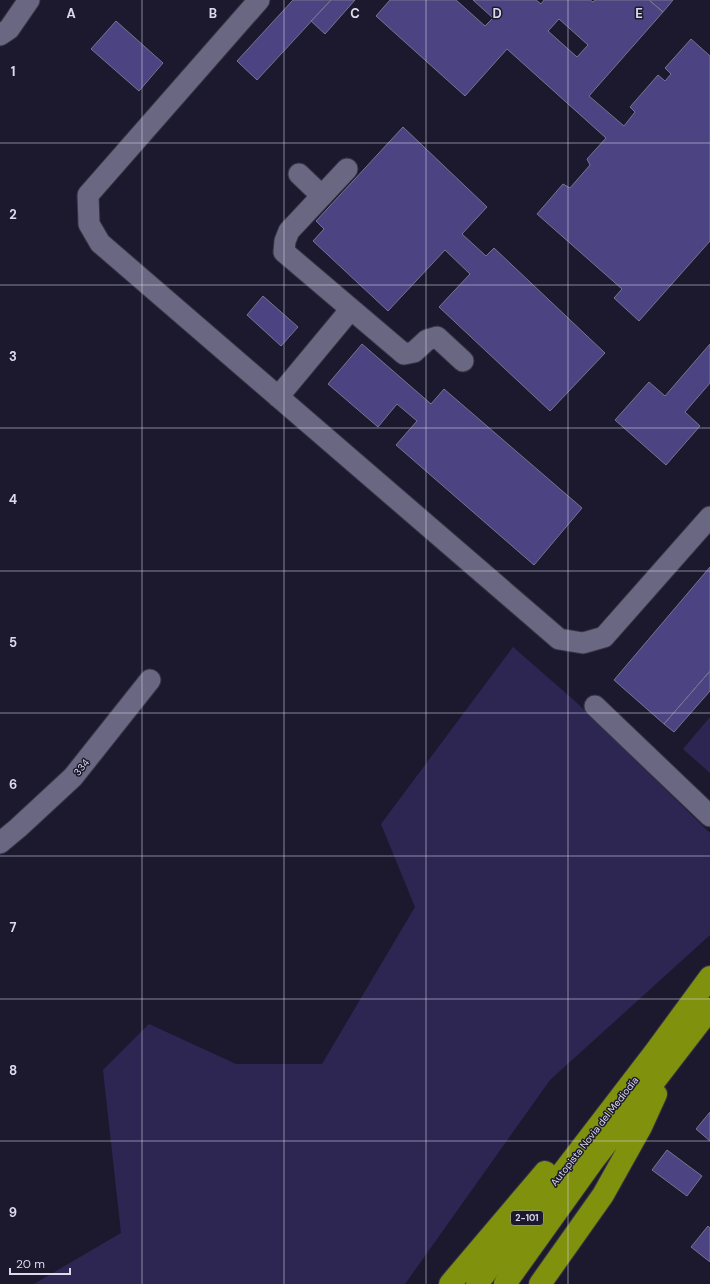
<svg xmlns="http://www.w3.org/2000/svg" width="710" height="1284" viewBox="0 0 710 1284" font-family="'DM Sans',sans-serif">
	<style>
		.green { fill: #2d2653 }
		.building { fill: #4c4382; stroke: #76748f; fill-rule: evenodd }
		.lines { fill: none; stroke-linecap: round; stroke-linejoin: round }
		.minor-casing { stroke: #363345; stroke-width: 23 }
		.highway-casing { stroke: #363345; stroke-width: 24 }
		.minor { stroke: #696781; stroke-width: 21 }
		.highway { stroke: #80910e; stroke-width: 22 }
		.grid { fill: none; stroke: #dcdbeb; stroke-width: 1; stroke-opacity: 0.55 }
		.labels { text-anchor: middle; stroke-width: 3; stroke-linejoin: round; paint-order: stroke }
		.shield { fill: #1c192f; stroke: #a2a1b3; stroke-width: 1 }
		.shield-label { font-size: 9px; font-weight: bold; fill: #dcdbeb }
		.street-label { font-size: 10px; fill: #dcdbeb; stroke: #1c192f }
		.grid-label { font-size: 13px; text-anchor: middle; font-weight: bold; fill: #dcdbeb; stroke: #1c192f; stroke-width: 3; stroke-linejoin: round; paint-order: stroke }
	</style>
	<rect width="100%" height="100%" fill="#1c192f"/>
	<!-- green -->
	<path class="green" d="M513 647 576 702 710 833V935L550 1080 405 1284H34L121 1233 103 1070 149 1024 236 1064H322L415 907 381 824Z
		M710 717V773L683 749Z"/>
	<!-- building -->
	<path class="building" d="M293 0H331L257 80 237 61Z
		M331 0H355L325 34 311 21Z
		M390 0H456L485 26 493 18 473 0H536L541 4 544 0H590L593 2 595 0H649L663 12 589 96 624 126 635 112 630 107 658 75 665 81 671 74 665 68 691 39 710 56V241L639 321 614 298 622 289 537 214 563 184 570 188 590 165 587 159 606 138 507 49 465 96 376 16ZM559 19 588 45 577 57 548 31Z
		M649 0H673L663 12Z
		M116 21 163 63 139 91 91 49Z
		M403 127 487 207 462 234 486 256 494 248 605 353 550 411 439 307 470 274 445 250 388 311 313 241 324 229 316 221Z
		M263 296 298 327 281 346 247 315Z
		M362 344 431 404 444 389 582 508 534 565 396 445 417 421 397 404 378 427 328 384Z
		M710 344V383L685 412 700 426 666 465 615 420 649 382 665 396Z
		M710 567V671L664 724 614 680Z
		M710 671V691L674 732 664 724Z
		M710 1112V1141L696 1129Z
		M667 1150 702 1176 687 1196 652 1170Z
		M708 1226 710 1228V1262L691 1247Z"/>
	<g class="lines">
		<!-- minor casing -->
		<g class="minor-casing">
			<path id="minor" d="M259 0 88 195 89 224 100 243 559 639 583 643 604 637 710 517
				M0 35 9 29 29 0
				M347 169 289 231 285 241 284 252 404 354 414 352 427 340 437 337 463 361
				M299 174 322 196
				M278 397 351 309
				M595 706 710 816
				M0 843 18 828 73 777 150 680"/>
		</g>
		<!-- highway casing -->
		<g class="highway-casing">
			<path id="highway" d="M450 1284 545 1172
				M477 1284 655 1052 710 977
				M505 1284 593 1161 710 1009
				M540 1284 603 1195 641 1127 656 1094"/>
		</g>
		<!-- minor -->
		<use href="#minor" class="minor"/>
		<!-- highway -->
		<use href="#highway" class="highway"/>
	</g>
	<!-- grid -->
	<path class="grid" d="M142 0V1284M284 0V1284M426 0V1284M568 0V1284M0 143H710M0 285H710M0 428H710M0 571H710M0 713H710M0 856H710M0 999H710M0 1141H710"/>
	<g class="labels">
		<!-- shield labels -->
		<rect class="shield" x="511" y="1211" width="32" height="14" rx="3"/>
		<g class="shield-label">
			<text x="527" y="1221">2-101</text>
		</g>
		<!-- street labels -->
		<g class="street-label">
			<text transform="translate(81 767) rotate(-51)" y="4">334</text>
			<text transform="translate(594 1131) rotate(-52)" y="4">Autopista Novia del Mediodía</text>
		</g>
	</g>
	<g class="grid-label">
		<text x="71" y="18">A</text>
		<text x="213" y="18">B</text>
		<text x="355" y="18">C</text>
		<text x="497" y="18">D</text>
		<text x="639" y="18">E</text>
		<text x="13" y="76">1</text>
		<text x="13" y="219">2</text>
		<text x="13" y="361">3</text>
		<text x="13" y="504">4</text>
		<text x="13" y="647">5</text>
		<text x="13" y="789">6</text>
		<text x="13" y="932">7</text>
		<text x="13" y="1075">8</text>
		<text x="13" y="1217">9</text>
	</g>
	<!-- scale -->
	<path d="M10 1268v6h60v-6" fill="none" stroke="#dcdbeb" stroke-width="2"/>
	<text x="16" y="1268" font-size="12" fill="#dcdbeb" stroke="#1c192f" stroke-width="3" paint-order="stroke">20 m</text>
</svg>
